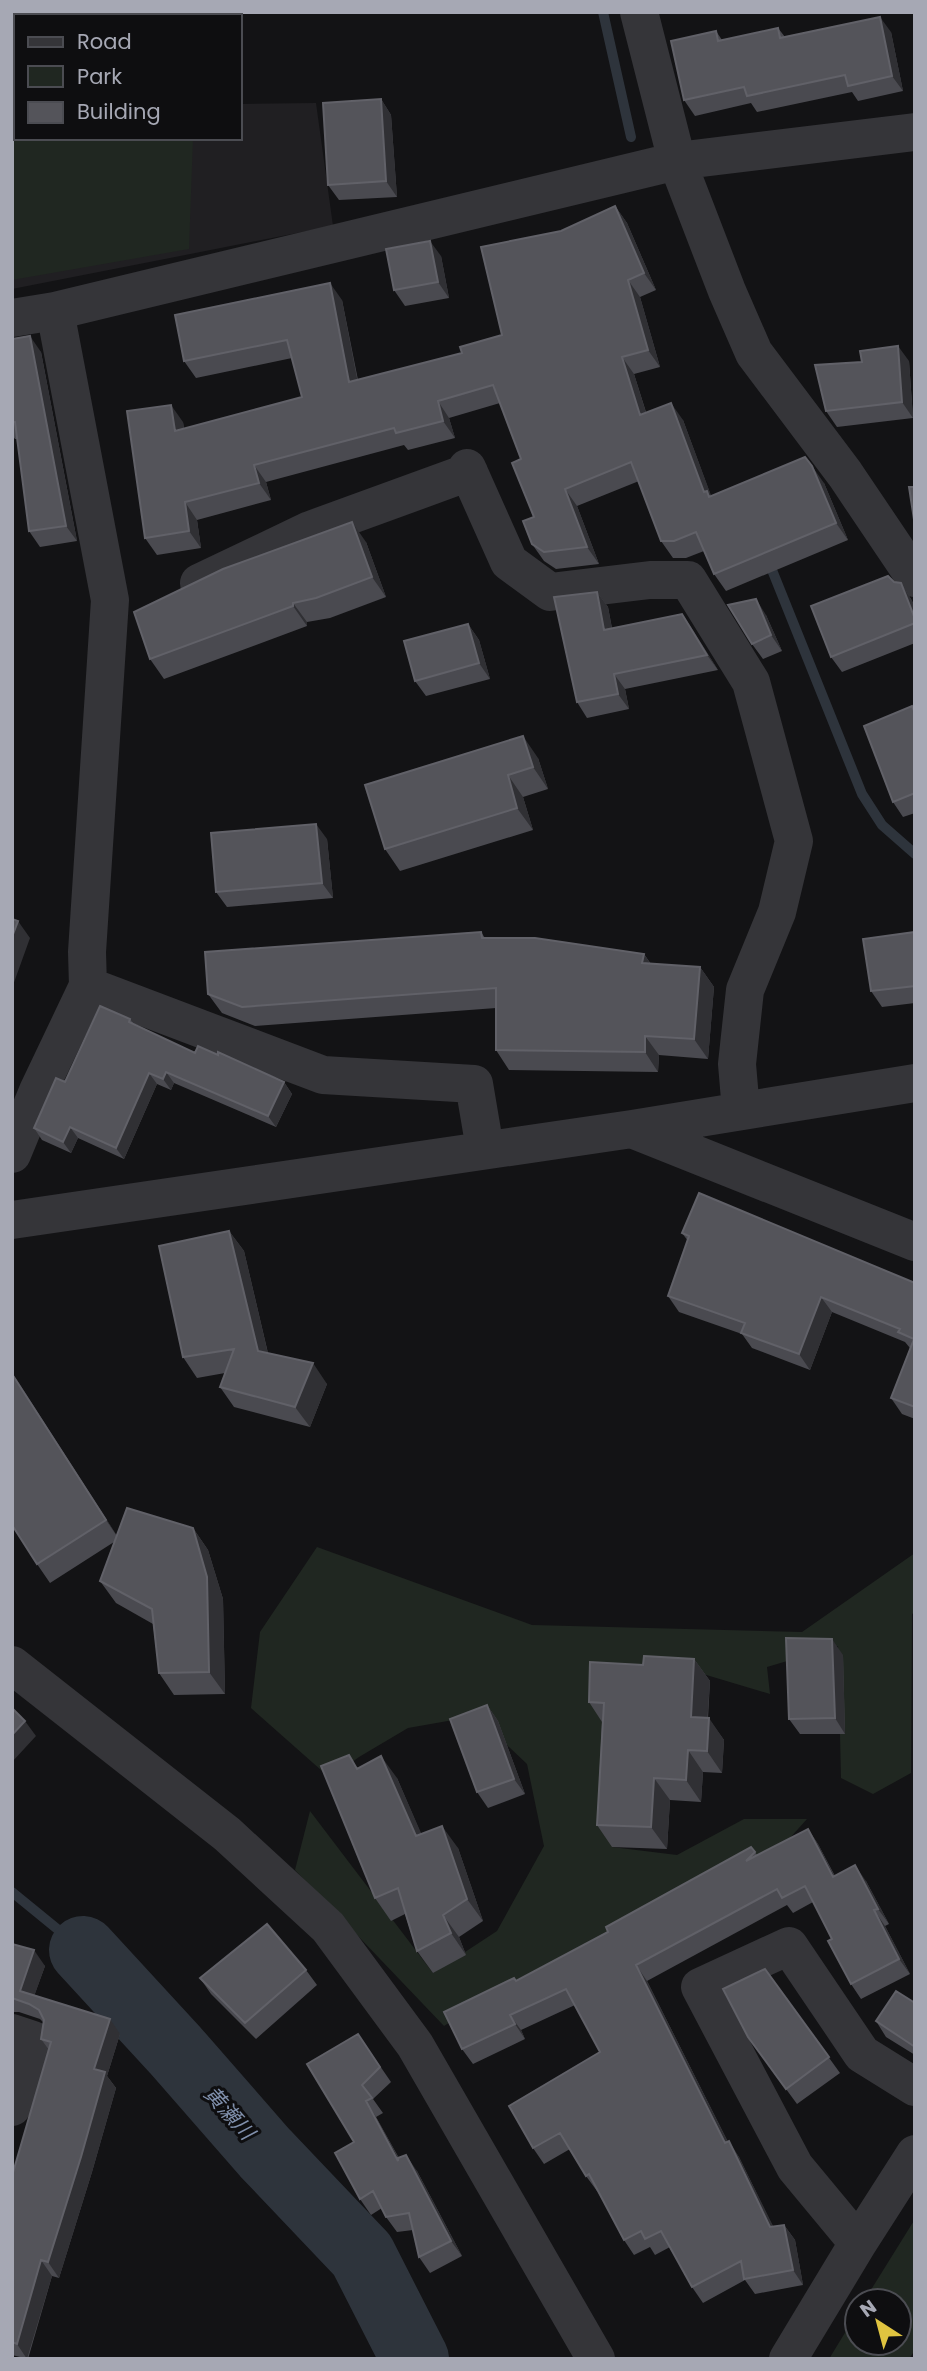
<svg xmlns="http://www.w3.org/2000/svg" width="927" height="2371" viewBox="0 0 927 2371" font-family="Poppins,'Noto Sans JP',sans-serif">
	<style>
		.built { fill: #201f22 }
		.green { fill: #202721 }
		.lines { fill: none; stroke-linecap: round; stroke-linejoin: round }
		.stream { stroke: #2e343c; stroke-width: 10 }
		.river { stroke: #2e343c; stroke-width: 68 }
		.minor { stroke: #353539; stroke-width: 38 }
		.wall { fill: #4a4a50 }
		.shaded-wall { fill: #303034 }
		.building { fill: #54545a; stroke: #616168; stroke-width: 2 }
		.labels { text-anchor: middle; stroke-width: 6; stroke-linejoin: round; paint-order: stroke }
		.water-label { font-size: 21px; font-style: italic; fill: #8090ac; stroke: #0e0e10 }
	</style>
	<rect width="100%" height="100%" fill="#131315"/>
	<!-- built -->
	<path class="built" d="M12 12H195V16H16V138H240V104L316 103 333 226 12 289Z"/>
	<!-- green -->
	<path class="green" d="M12 12H190L191 16H16V138H193L189 249 12 280Z
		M317 1547 532 1625 802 1632 915 1553V1612L912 1614 911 1773 873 1794 841 1778 838 1646 767 1667 770 1694 693 1671 612 1847 677 1855 744 1819H807L780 1849 516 1980 444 2026 295 1870 310 1811 433 1973 497 1931 544 1846 527 1764 476 1716 408 1728 359 1757 330 1778 251 1708 260 1632Z
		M915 2219V2350L909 2359H829L857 2313V2343H899V2301H864Z"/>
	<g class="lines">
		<!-- stream -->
		<path class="stream" d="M603 12 631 137
			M768 560 862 794 882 825 915 854
			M12 1892 83 1950"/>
		<!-- river -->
		<path class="river" d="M83 1950 175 2050 265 2153 362 2255 415 2359"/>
		<!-- minor -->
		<path class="minor" d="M639 12 677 161 727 291 754 353 845 474 915 578
			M12 318 55 311 677 161 915 132
			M467 468 509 562 550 592 650 580H688L751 682 794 841 777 912 745 990 737 1064 741 1111
			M199 583 310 530 469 472
			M88 986 323 1075 474 1084 485 1149
			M632 1129 915 1242
			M12 1154 38 1091 88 986 87 952 110 600 55 311
			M12 1220 632 1129 915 1083
			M12 1665 227 1834 328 1927 415 2045 596 2359
			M12 2033 33 2040 12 2107
			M858 2243 795 2167 700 1987 789 1946 862 2054 915 2087
			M788 2359 858 2243 915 2154"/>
	</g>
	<!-- wall -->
	<path class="wall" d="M778 28 785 37 891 32 903 91 858 101 852 92 757 112 751 103 695 116 684 100 716 31 722 40Z
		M381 99 391 115 397 197 339 200 328 185Z
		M615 206 627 223 656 290 640 297 660 367 634 374 646 412 683 420 711 496 824 483 848 540 726 591 714 574 704 551 686 558H673L661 541 639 481 577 506 599 564 556 569 544 561 532 544 534 517 521 459 500 403 449 418 455 438 408 450 404 445 266 482 271 500 197 520 201 548 157 555 145 538 183 422 184 429 302 397 292 358 196 378 184 361 342 300 358 380 462 353 502 335 561 231Z
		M441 256 449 298 405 306 394 290Z
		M12 339 41 352 77 541 40 547 29 531 17 439H15L12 435Z
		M909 361 913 418 837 427 826 411Z
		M366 542 386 597 330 618 307 622V626L164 679 150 659Z
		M894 582 901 583 911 599 915 607V643L842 672 831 657Z
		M597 592 608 607 612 628 682 614 718 670 625 689 629 709 587 718 577 702Z
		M766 615 782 651 763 659 752 644Z
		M468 624 479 640 490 679 426 696 415 681Z
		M915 710V813L903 817 893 802Z
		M538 758 548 789 523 797 533 830 400 871 385 849 365 785Z
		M327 839 333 898 227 907 216 892Z
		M481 932 485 938 644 954 651 964 700 967 714 987 708 1059 659 1055 658 1072 509 1070 496 1050V1008L255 1026 222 1013 208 994Z
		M915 932V1003L882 1007 871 991Z
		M130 1019 134 1024 195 1053 284 1082 292 1094 276 1127 174 1083 171 1090 157 1084 124 1159 78 1138 71 1153 42 1140 34 1128 65 1082Z
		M229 1231 244 1251 268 1353 327 1384 310 1427 234 1407 220 1387 225 1373 197 1378 183 1357Z
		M682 1233 915 1283V1419L902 1414 891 1398 910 1348 905 1342 832 1312 810 1370 752 1348 742 1334 679 1312 668 1296 688 1241Z
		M12 1373 117 1536 193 1528 208 1550 223 1599 225 1694 174 1695 159 1673 153 1624 116 1603 100 1581 114 1542 50 1583 37 1564Z
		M843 1655 845 1734H800L789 1719Z
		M694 1659 710 1681 708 1718 724 1740 722 1773 703 1772 701 1802 670 1800 667 1849 612 1847 597 1825 602 1722 589 1702 643 1665Z
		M487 1705 498 1721 525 1794 488 1808 477 1792Z
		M358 1768 397 1778 421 1834 458 1848 483 1921 459 1937 466 1955 433 1973 417 1951 405 1914 391 1921 375 1898Z
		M808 1829 818 1844 835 1876 866 1881 889 1924 885 1926 910 1974 861 1999 851 1984 832 1939 813 1902 793 1913 787 1905 647 1981 728 2142 739 2157 773 2227 784 2225 795 2240 803 2285 755 2294 745 2280 703 2303 692 2287 670 2247 655 2255 650 2247 634 2255 624 2240 597 2190V2191L586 2176 570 2149 544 2164 533 2148 600 2052 575 2005 521 2030 525 2039 473 2064 462 2049 516 1981 755 1852 757 1855Z
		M12 1944 45 1966 34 1996 120 2034 107 2076 116 2088 92 2172 59 2278 52 2276 28 2359 12 2355V2176L49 2050 41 2039 43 2022 40 2019 19 2012H12Z
		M765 1969 840 2073 797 2104 748 2037Z
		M306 1970 317 1985 256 2039 211 1994 200 1978Z
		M915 2003V2055L886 2037 876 2021Z
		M358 2034 391 2082 373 2099 383 2113 376 2117 399 2158 417 2171 462 2256 430 2273 419 2257 413 2230 397 2232 386 2217 382 2208 371 2215 360 2199Z"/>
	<!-- shaded-wall -->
	<path class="shaded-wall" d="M880 17 891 32 903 91 892 76Z
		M381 99 391 115 397 197 386 181Z
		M615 206 627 223 656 290 644 273Z
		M430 241 441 256 449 298 438 282Z
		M628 280 640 297 660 367 648 350Z
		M330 283 342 300 361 399 349 382Z
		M30 336 41 352 77 541 66 526Z
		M898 346 909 361 913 418 902 402Z
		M622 357 634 374 652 432 640 415Z
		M438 401 449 418 455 438 443 421Z
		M671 403 683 420 712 498 719 508 704 492Z
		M171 405 183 422 187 448 175 431Z
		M254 465 266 482 271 500 259 483Z
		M812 466 824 483 848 540 836 523Z
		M565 489 577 506 599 564 587 547Z
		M185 502 197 520 201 548 189 531Z
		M352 522 366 542 386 597 372 577Z
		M901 583 911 599 915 607V619Z
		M597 592 608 607 615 646 604 630Z
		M756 599 766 615 782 651 771 635Z
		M293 603 307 622V626L293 606Z
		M682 614 693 630 718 670 707 655Z
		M468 624 479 640 490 679 479 663Z
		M614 674 625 689 629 709 618 694Z
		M523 736 538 758 548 789 533 767Z
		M508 775 523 797 533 830 517 808Z
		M316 824 327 839 333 898 322 883Z
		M18 921 30 938 12 988V937Z
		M644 954 657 974 642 963Z
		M700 967 714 987 708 1059 694 1039Z
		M645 1036 659 1055 658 1072 645 1052Z
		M166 1072 174 1083 171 1090 163 1079Z
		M149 1073 157 1084 124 1159 116 1148Z
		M284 1082 292 1094 276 1127 268 1116Z
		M70 1127 78 1138 71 1153 63 1142Z
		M229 1231 244 1251 272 1371 258 1351Z
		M821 1297 832 1312 810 1370 799 1354Z
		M313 1363 327 1384 310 1427 295 1407Z
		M12 1373 19 1383 119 1539 106 1520Z
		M193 1528 208 1550 223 1599 225 1694 209 1672Z
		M832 1639 843 1655 845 1734 835 1718Z
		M694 1659 710 1681 706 1739 691 1717Z
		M487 1705 498 1721 525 1794 514 1779Z
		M709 1718 724 1740 722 1773 707 1751Z
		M25 1721 36 1736 12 1762V1735Z
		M688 1750 703 1772 701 1802 686 1780Z
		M381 1756 397 1778 432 1858 416 1836Z
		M654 1778 670 1800 667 1849 651 1827Z
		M442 1826 458 1848 483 1921 467 1899Z
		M808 1829 818 1844 843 1893 833 1877Z
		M855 1865 866 1881 889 1924 878 1909Z
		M874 1910 885 1926 910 1974 899 1959Z
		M443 1915 459 1937 466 1955 451 1933Z
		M34 1950 45 1966 31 2005 20 1991Z
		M636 1965 647 1981 736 2158 725 2143Z
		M510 2015 521 2030 525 2039 515 2024Z
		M110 2019 120 2034 107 2076 116 2088 92 2172 59 2278 48 2262 94 2069Z
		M366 2101 376 2117 409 2177 398 2161Z
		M729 2141 739 2157 781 2242 770 2227Z
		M406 2155 417 2171 462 2256 451 2241Z
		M784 2225 795 2240 803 2285 793 2270Z
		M41 2260 52 2276 27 2359 17 2344Z"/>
	<!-- building -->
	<path class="building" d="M880 17 892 76 848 86 845 75 747 96 744 87 684 100 671 41 716 31 718 41 778 28 780 38Z
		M381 99 386 181 328 185 323 103Z
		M615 206 644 273 628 280 648 350 622 357 640 415 671 403 704 492 707 491 709 497 805 457 812 466 836 523 714 574 696 532 674 541H661L631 462 565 489 587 547 544 552 532 544 523 521 534 517 512 463 521 459 493 385 438 401 443 421 396 433 394 428 254 465 259 483 185 502 189 531 145 538 127 411 171 405 175 431 302 397 287 340 184 361 175 315 330 283 349 382 462 353 460 347 502 335 481 247 561 231Z
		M430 241 438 282 394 290 386 249Z
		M30 336 66 526 29 531 15 422H12V339Z
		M898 346 902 402 826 411 815 365 862 362 860 351Z
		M909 487H915V526Z
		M352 522 372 577 316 598 293 603V606L150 659 134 612 223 569Z
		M888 576 894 582 901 583 915 619V623L831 657 811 606Z
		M597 592 604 630 682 614 707 655 614 674 618 694 577 702 554 597Z
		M756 599 771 635 752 644 728 605Z
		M468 624 479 663 415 681 404 641Z
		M912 706 915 713V793L893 802 864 726Z
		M523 736 533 767 508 775 517 808 385 849 365 785Z
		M316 824 322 883 216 892 211 833Z
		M12 919 18 921 12 937Z
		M481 932 482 938H535L644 954 642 963 700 967 694 1039 645 1036V1052L496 1050V988L242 1007 208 994 205 952Z
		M915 932V986L871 991 863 939Z
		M100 1006 130 1019 129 1022 195 1053 198 1046 218 1055V1052L284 1082 268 1116 166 1072 163 1079 149 1073 116 1148 70 1127 63 1142 34 1128 56 1078 65 1082Z
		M699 1193 915 1283V1407L891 1398 914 1339 898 1332 900 1329 821 1297 799 1354 741 1333 745 1323 668 1296 689 1236 682 1233Z
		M229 1231 258 1351 313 1363 295 1407 220 1387 234 1349 183 1357 159 1246Z
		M12 1374 106 1520 37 1564 12 1525Z
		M127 1508 193 1528 207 1577 209 1672 159 1673 152 1609 100 1581Z
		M786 1638 832 1639 835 1718 789 1719Z
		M644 1656 694 1659 691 1717 709 1718 707 1751 688 1750 686 1780 654 1778 651 1827 597 1825 604 1703 589 1702 590 1662 643 1665Z
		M487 1705 514 1779 477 1792 450 1719Z
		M12 1708 25 1721 12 1735Z
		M349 1755 357 1769 381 1756 416 1836 442 1826 467 1899 443 1915 451 1933 417 1951 398 1888 375 1898 321 1766Z
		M808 1829 833 1877 855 1865 878 1909 874 1910 899 1959 851 1984 828 1941 832 1939 805 1886 782 1898 777 1889 636 1965 725 2143 729 2141 770 2227 784 2225 793 2270 744 2279 741 2261 692 2287 661 2231 645 2239 641 2231 624 2240 589 2174 586 2176 560 2133 533 2148 509 2106 600 2052 566 1989 510 2015 515 2024 462 2049 444 2012 514 1978 516 1981 608 1932 606 1927 751 1847 755 1852 746 1861Z
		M267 1924 306 1970 245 2023 200 1978Z
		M12 1944 34 1950 20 1991 110 2019 94 2069 105 2072 81 2157 48 2262 41 2260 17 2344 12 2342V2176L51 2042 41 2039 44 2020 39 2010 29 2004 12 1998Z
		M765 1969 829 2057 786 2089 748 2037 723 1989Z
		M896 1991 915 2003V2047L876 2021Z
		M358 2034 380 2067 362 2085 372 2098 366 2101 398 2161V2158L406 2155 451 2241 419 2257 409 2213 386 2217 373 2191 360 2199 335 2153 354 2142 307 2064Z"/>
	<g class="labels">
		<!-- water labels -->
		<g class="water-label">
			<text transform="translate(229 2113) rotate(48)" y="7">黄瀬川</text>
		</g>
	</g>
	<!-- border -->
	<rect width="927" height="2371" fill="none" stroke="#a6a8b4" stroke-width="28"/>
	<!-- legend -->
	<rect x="14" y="14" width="228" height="126" fill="#0e0e10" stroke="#4b4c52" stroke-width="2"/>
	<rect x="28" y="37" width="35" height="10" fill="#353539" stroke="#4b4c52" stroke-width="2"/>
	<text x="77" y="49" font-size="21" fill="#a6a8b4">Road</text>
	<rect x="28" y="66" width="35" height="21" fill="#202721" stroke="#4b4c52" stroke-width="2"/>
	<text x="77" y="84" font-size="21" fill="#a6a8b4">Park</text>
	<rect x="28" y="102" width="35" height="21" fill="#54545a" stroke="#4b4c52" stroke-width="2"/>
	<text x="77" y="119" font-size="21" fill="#a6a8b4">Building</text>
	<!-- north arrow -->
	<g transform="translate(878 2322) rotate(324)"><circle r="33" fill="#0e0e10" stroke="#4b4c52" stroke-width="2"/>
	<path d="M0-5L12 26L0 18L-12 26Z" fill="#e0c440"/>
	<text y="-10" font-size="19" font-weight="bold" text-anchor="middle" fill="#a6a8b4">N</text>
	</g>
</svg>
